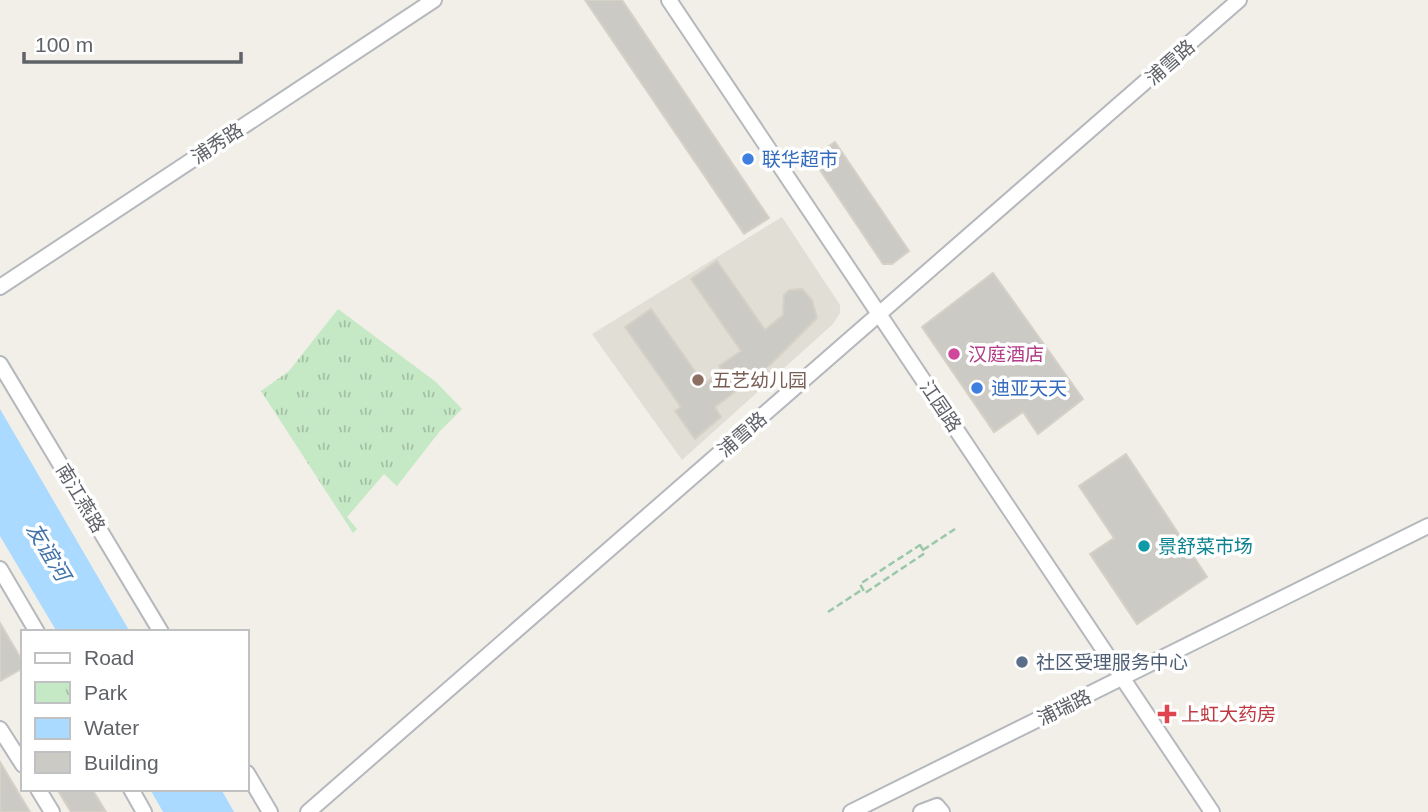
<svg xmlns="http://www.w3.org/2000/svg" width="1428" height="812" viewBox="0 0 1428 812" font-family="Arial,'Noto Sans SC',sans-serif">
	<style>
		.education { fill: #e1ded6 }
		.park { fill: url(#park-tufts) }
		.water { fill: #aadaff }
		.building { fill: #cccac5; stroke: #d6d1c6; stroke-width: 2 }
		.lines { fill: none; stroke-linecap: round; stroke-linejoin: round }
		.minor-casing { stroke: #b5b8bc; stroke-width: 18 }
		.path { stroke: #9cc7a9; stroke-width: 2.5; stroke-dasharray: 7 3.5; stroke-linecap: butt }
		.minor { stroke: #fff; stroke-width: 14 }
		.shop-dot { fill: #3f7fe0; stroke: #fff; stroke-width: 2.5 }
		.hotel-dot { fill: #d1479c; stroke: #fff; stroke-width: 2.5 }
		.education-dot { fill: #8d6e63; stroke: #fff; stroke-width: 2.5 }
		.culture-dot { fill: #0f9aa8; stroke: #fff; stroke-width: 2.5 }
		.service-dot { fill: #5c6f8a; stroke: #fff; stroke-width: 2.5 }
		.health-dot { fill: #e0444e; stroke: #fff; stroke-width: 2.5 }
		.labels { text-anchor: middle; stroke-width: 7; stroke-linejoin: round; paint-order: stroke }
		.street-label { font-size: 19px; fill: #5f6368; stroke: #fff }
		.shop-label { font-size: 19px; fill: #366cbe; stroke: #fff; text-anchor: start }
		.hotel-label { font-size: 19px; fill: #b23c85; stroke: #fff; text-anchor: start }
		.education-label { font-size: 19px; fill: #785e54; stroke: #fff; text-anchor: start }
		.culture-label { font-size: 19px; fill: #0d838f; stroke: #fff; text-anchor: start }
		.service-label { font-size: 19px; fill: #4e5e75; stroke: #fff; text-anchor: start }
		.health-label { font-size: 19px; fill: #be3a42; stroke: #fff; text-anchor: start }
		.water-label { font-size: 21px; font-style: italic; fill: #4174aa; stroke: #fff }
	</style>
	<defs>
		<pattern id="park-tufts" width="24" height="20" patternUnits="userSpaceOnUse" patternTransform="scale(1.75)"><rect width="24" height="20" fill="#c5e8c5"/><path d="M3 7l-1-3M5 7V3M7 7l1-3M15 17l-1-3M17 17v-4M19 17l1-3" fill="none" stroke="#a3c0a4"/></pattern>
	</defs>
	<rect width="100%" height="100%" fill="#f1efe8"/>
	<!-- education -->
	<path class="education" d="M782 217 840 305V313L833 324 682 460 592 334Z"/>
	<!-- park -->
	<path class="park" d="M338 309 436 382 462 409 440 431 397 486 384 474 347 517 357 529 353 533 261 391 289 371Z"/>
	<!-- water -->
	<path class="water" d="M0 409 130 632H57L0 536Z
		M150 789H221L234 812H163Z"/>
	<!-- building -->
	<path class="building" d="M585 0H622L769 218 744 234Z
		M835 142 909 251 892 264H883L812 158Z
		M717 261 765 330 783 315 784 295 789 290 802 289 812 300 817 318 771 364 715 407 721 417 695 439 675 411 681 407 625 327 651 309 704 384 722 371 719 366 741 351 691 279Z
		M993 273 1083 399 1038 434 1023 412 994 432 922 327Z
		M1126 454 1207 577 1137 624 1090 554 1114 538 1079 486Z
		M0 623 23 662V668L0 681Z
		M0 762 30 812H0Z
		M57 789H92L106 812H71Z"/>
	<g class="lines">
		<!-- minor casing -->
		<g class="minor-casing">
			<path id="minor" d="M669 0 1212 812
				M0 287 434 0
				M0 364 161 632
				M0 569 37 632
				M0 729 23 765
				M247 773 270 812
				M38 789 52 812
				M131 789 144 812
				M308 812 1239 0
				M851 812 1428 526
				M921 812 937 806 942 812"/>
		</g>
		<!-- path -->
		<path class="path" d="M920 545 925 553 865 593 860 584Z
			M923 550 955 529
			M828 612 863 589"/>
		<!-- minor -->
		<use href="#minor" class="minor"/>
	</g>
	<!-- markers -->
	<g class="shop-dot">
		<circle cx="748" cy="159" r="7"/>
		<circle cx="977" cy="388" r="7"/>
	</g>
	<circle class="hotel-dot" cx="954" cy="354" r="7"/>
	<circle class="education-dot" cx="698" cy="380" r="7"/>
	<circle class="culture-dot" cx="1144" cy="546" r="7"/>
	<circle class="service-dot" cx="1022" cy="662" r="7"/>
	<path class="health-dot" d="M1163.5 703.5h7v7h7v7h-7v7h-7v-7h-7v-7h7z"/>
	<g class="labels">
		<!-- street labels -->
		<g class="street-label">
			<text transform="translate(1170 62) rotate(-41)" y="7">浦雪路</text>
			<text transform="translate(217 143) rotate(-33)" y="7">浦秀路</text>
			<text transform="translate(941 406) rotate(56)" y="7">江园路</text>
			<text transform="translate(742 434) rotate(-41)" y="7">浦雪路</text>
			<text transform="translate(81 498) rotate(59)" y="7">南江燕路</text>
			<text transform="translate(1064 707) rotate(-26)" y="7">浦瑞路</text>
		</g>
		<!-- shop labels -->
		<g class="shop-label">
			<text x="762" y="166">联华超市</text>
			<text x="991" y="395">迪亚天天</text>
		</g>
		<!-- hotel labels -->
		<g class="hotel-label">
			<text x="968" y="361">汉庭酒店</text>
		</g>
		<!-- education labels -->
		<g class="education-label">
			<text x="712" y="387">五艺幼儿园</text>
		</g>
		<!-- culture labels -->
		<g class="culture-label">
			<text x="1158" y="553">景舒菜市场</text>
		</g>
		<!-- service labels -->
		<g class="service-label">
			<text x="1036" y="669">社区受理服务中心</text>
		</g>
		<!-- health labels -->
		<g class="health-label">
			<text x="1181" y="721">上虹大药房</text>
		</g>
		<!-- water labels -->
		<g class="water-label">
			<text transform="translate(48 552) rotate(59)" y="7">友谊河</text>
		</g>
	</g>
	<!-- legend -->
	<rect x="21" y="630" width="228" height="161" fill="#ffffff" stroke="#bfc1c3" stroke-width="2"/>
	<rect x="35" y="653" width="35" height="10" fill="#ffffff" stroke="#bfc1c3" stroke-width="2"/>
	<text x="84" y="665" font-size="21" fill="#5f6368">Road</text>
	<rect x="35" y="682" width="35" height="21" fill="url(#park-tufts)" stroke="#bfc1c3" stroke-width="2"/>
	<text x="84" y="700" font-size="21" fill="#5f6368">Park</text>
	<rect x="35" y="718" width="35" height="21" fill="#aadaff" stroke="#bfc1c3" stroke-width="2"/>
	<text x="84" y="735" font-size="21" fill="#5f6368">Water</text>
	<rect x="35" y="752" width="35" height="21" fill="#cccac5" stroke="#bfc1c3" stroke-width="2"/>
	<text x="84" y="770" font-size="21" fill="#5f6368">Building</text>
	<!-- scale -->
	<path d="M24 52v10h217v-10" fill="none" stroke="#5f6368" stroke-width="3.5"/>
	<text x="35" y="52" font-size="21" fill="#5f6368" stroke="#ffffff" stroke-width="5" paint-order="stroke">100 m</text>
</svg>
